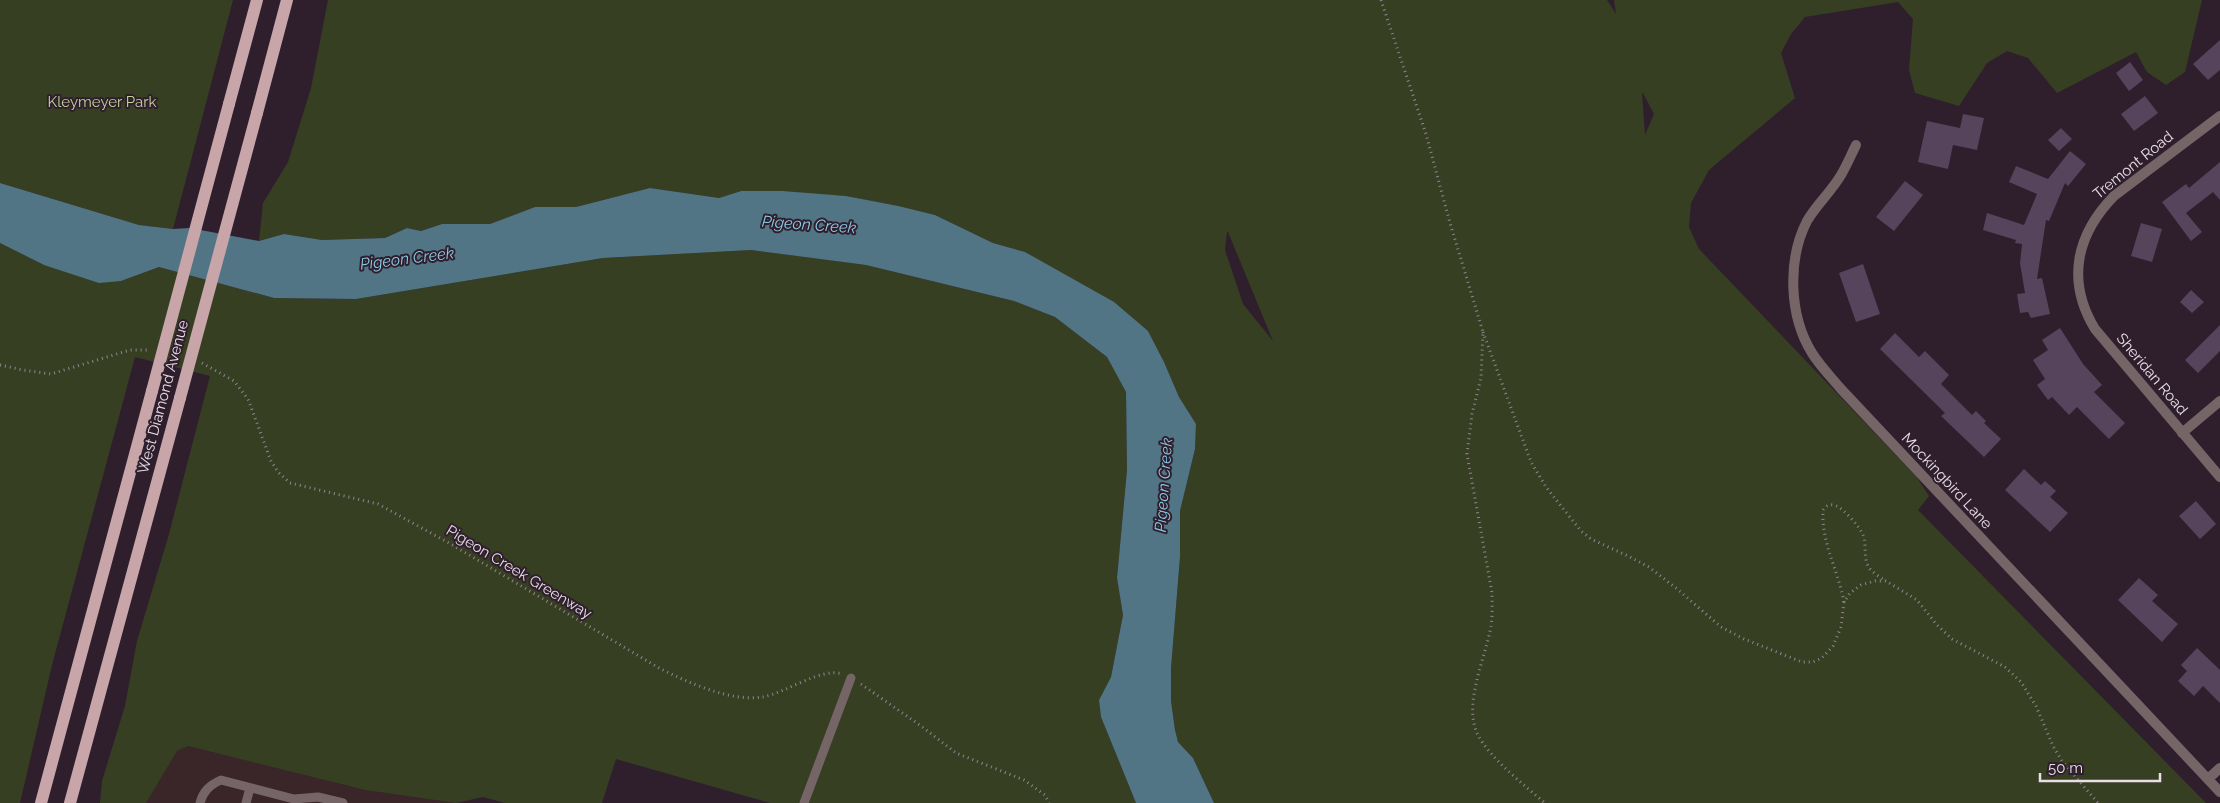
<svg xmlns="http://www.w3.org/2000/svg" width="2220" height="803" viewBox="0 0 2220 803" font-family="Raleway,sans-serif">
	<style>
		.commercial { fill: #3a2629 }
		.green { fill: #373f23; fill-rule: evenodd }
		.water { fill: #517585 }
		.building { fill: #56435c }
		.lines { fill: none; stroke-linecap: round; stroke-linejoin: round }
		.path { stroke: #928590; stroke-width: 3; stroke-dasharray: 1 4; stroke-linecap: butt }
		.service { stroke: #766567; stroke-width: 9 }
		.minor { stroke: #766567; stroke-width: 10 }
		.primary { stroke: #c7a5a8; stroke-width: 12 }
		.primary-bridge { stroke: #c7a5a8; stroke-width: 12 }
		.labels { text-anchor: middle; stroke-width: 4; stroke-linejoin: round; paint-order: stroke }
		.park-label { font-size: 15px; fill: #c2d299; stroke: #2f1f2d }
		.street-label { font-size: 15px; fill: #e9dee7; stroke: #2f1f2d }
		.water-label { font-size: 16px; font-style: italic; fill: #8bcbe8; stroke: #2f1f2d }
	</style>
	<rect width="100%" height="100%" fill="#2f1f2d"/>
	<!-- commercial -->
	<path class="commercial" d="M187 746 365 790 456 803H146L177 751Z"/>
	<!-- green -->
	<path class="green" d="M0 0H233L173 229 139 225 0 183Z
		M328 0H1607L1616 14 1614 0H2202L2185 72 2166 85 2147 72 2136 52 2057 93 2028 58 2007 51 1987 63 1959 106 1915 93 1909 70 1913 19 1898 2 1805 17 1791 34 1781 53 1795 98 1709 170 1691 203 1689 227 1699 249 1916 476 1929 496 1918 510 2206 803H1214L1193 758 1178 742 1175 730 1171 701V668L1180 557V511L1195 449 1196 424 1179 397 1164 362 1148 331 1025 252 993 243 935 215 846 196 741 191 719 198 650 188 576 207H535L490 224H442L421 231 407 228 385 238 322 240 284 234 259 241 263 203 288 162 311 88ZM1643 93 1654 114 1645 135 1642 93ZM1227 232H1228L1273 341 1243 304 1225 250Z
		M0 243 44 265 121 281 159 267 274 298 356 299 603 258 751 250 866 265 1014 301 1055 317 1107 357 1126 392 1127 470 1117 578 1123 615 1111 677 1099 700 1101 717 1136 803H770L616 759 602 803H505L483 797 456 803 365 790 188 746 177 751 146 803H100L102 781 125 706 137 641 169 534 210 376 135 357 52 665 20 803H0Z"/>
	<!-- water -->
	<path class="water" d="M0 183 139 225 173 229 190 228 259 241 284 234 322 240 385 238 407 228 421 231 442 224H490L535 207H576L650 188 719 198 741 191H782L846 196 898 206 935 215 993 243 1025 252 1114 302 1148 331 1164 362 1179 397 1196 424 1195 449 1180 511V557L1171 668V701L1175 730 1178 742 1193 758 1214 803H1136L1101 717 1099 700 1111 677 1123 615 1117 578 1127 470 1126 392 1107 357 1055 317 1014 301 866 265 751 250 603 258 356 299 274 298 159 267 121 281 99 283 44 265 0 243Z"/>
	<!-- building -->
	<path class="building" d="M2220 40V70L2208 80 2193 64Z
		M2130 62 2143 80 2129 91 2116 73Z
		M2145 96 2158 113 2134 131 2121 114Z
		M1963 114 1984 118 1977 150 1953 145 1948 169 1918 162 1927 121 1960 128Z
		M2061 128 2072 139 2059 151 2048 140Z
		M2070 151 2086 164 2068 186 2065 183 2049 221 2046 220 2037 279 2042 278 2050 314 2031 318 2028 312 2020 313 2017 294 2025 293 2020 263 2022 244 2015 243 2016 240 1983 230 1987 213 2024 225 2037 194 2009 182 2016 166 2048 179Z
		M2220 162V200L2213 192 2186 213 2202 232 2191 241 2162 202 2186 184 2189 188Z
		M1905 181 1923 195 1894 231 1876 217Z
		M2141 223 2162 229 2152 262 2131 256Z
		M1863 264 1880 314 1856 322 1839 273Z
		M2191 290 2204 302 2192 313 2180 302Z
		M2220 325V351L2198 373 2185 360Z
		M2060 328 2083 364 2102 385 2094 392 2125 423 2109 439 2077 407 2069 415 2052 397 2048 400 2037 385 2045 379 2033 360 2048 350 2042 340Z
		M1895 333 1919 357 1925 351 1949 375 1941 384 1972 415 1976 411 1986 421 1984 423 2001 439 1984 457 1941 416 1945 413 1880 349Z
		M2024 469 2041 485 2045 481 2056 491 2050 497 2068 513 2050 532 2005 490Z
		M2196 501 2216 524 2200 539 2179 516Z
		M2139 578 2158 595 2152 601 2178 624 2162 642 2118 600Z
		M2197 648 2220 670V703L2203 686 2194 696 2178 681 2187 671 2181 665Z"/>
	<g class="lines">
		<!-- path -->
		<path class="path" d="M1381 0 1426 134 1450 223 1483 332 1481 378 1472 414 1467 454 1492 593C1492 605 1493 619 1490 631 1484 661 1463 706 1478 735 1489 757 1526 787 1545 803
			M1483 332 1531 462 1546 487 1581 531 1591 539 1628 556 1649 567 1676 588 1721 627 1744 639 1802 662H1813L1822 658 1833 646 1841 627 1844 602 1850 593 1861 585 1875 581H1886L1917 600 1937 625 1952 639 2005 667 2021 682 2036 706 2053 746 2062 761 2098 803
			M202 363 234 381 248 399 271 461 278 472 290 483 378 504 449 543 659 668C687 682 730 702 762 697 784 694 821 667 842 674
			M0 365 23 370 51 374 130 350H150
			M1844 602C1838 570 1821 542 1823 510 1825 507 1828 504 1833 505 1841 505 1860 527 1863 535 1867 544 1863 555 1868 566 1871 572 1880 577 1886 581
			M861 684 921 726 956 753 1024 780 1045 795 1049 803"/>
		<!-- service -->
		<path class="service" d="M200 803C203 791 210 785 221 780L294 799 318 797 343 803
			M246 803 250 788
			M804 803 851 678"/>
		<!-- minor -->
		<path class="minor" d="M2220 116 2114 196C2076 235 2066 281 2095 329L2220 477
			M1856 145C1851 155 1847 165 1841 175 1831 192 1817 204 1807 221 1787 260 1789 316 1812 353 1820 366 1831 377 1841 389L2220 792
			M2182 433 2220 401
			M2208 779 2220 768"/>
		<!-- primary -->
		<path class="primary" d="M229 104 257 0
			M257 113 287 0
			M41 803 152 391
			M70 803 180 398"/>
		<!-- primary-bridge -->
		<path class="primary-bridge" d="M152 391 229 104
			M180 398 257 113"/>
	</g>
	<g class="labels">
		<!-- park labels -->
		<g class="park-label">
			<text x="102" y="107">Kleymeyer Park</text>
		</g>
		<!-- street labels -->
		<g class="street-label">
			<text transform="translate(2133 165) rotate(-39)" y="5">Tremont Road</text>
			<text transform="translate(2152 374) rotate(50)" y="5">Sheridan Road</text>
			<text transform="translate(163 397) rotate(-75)" y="5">West Diamond Avenue</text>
			<text transform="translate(1947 481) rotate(47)" y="5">Mockingbird Lane</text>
			<text transform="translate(519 572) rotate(31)" y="5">Pigeon Creek Greenway</text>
		</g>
		<!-- water labels -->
		<g class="water-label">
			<text transform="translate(809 224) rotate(4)" y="6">Pigeon Creek</text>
			<text transform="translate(407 258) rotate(-7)" y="6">Pigeon Creek</text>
			<text transform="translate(1163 485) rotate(-86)" y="6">Pigeon Creek</text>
		</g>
	</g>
	<!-- scale -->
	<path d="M2040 773v8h120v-8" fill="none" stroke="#e9dee7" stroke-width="2.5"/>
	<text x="2048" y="773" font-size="15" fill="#e9dee7" stroke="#2f1f2d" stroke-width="4" paint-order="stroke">50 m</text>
</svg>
